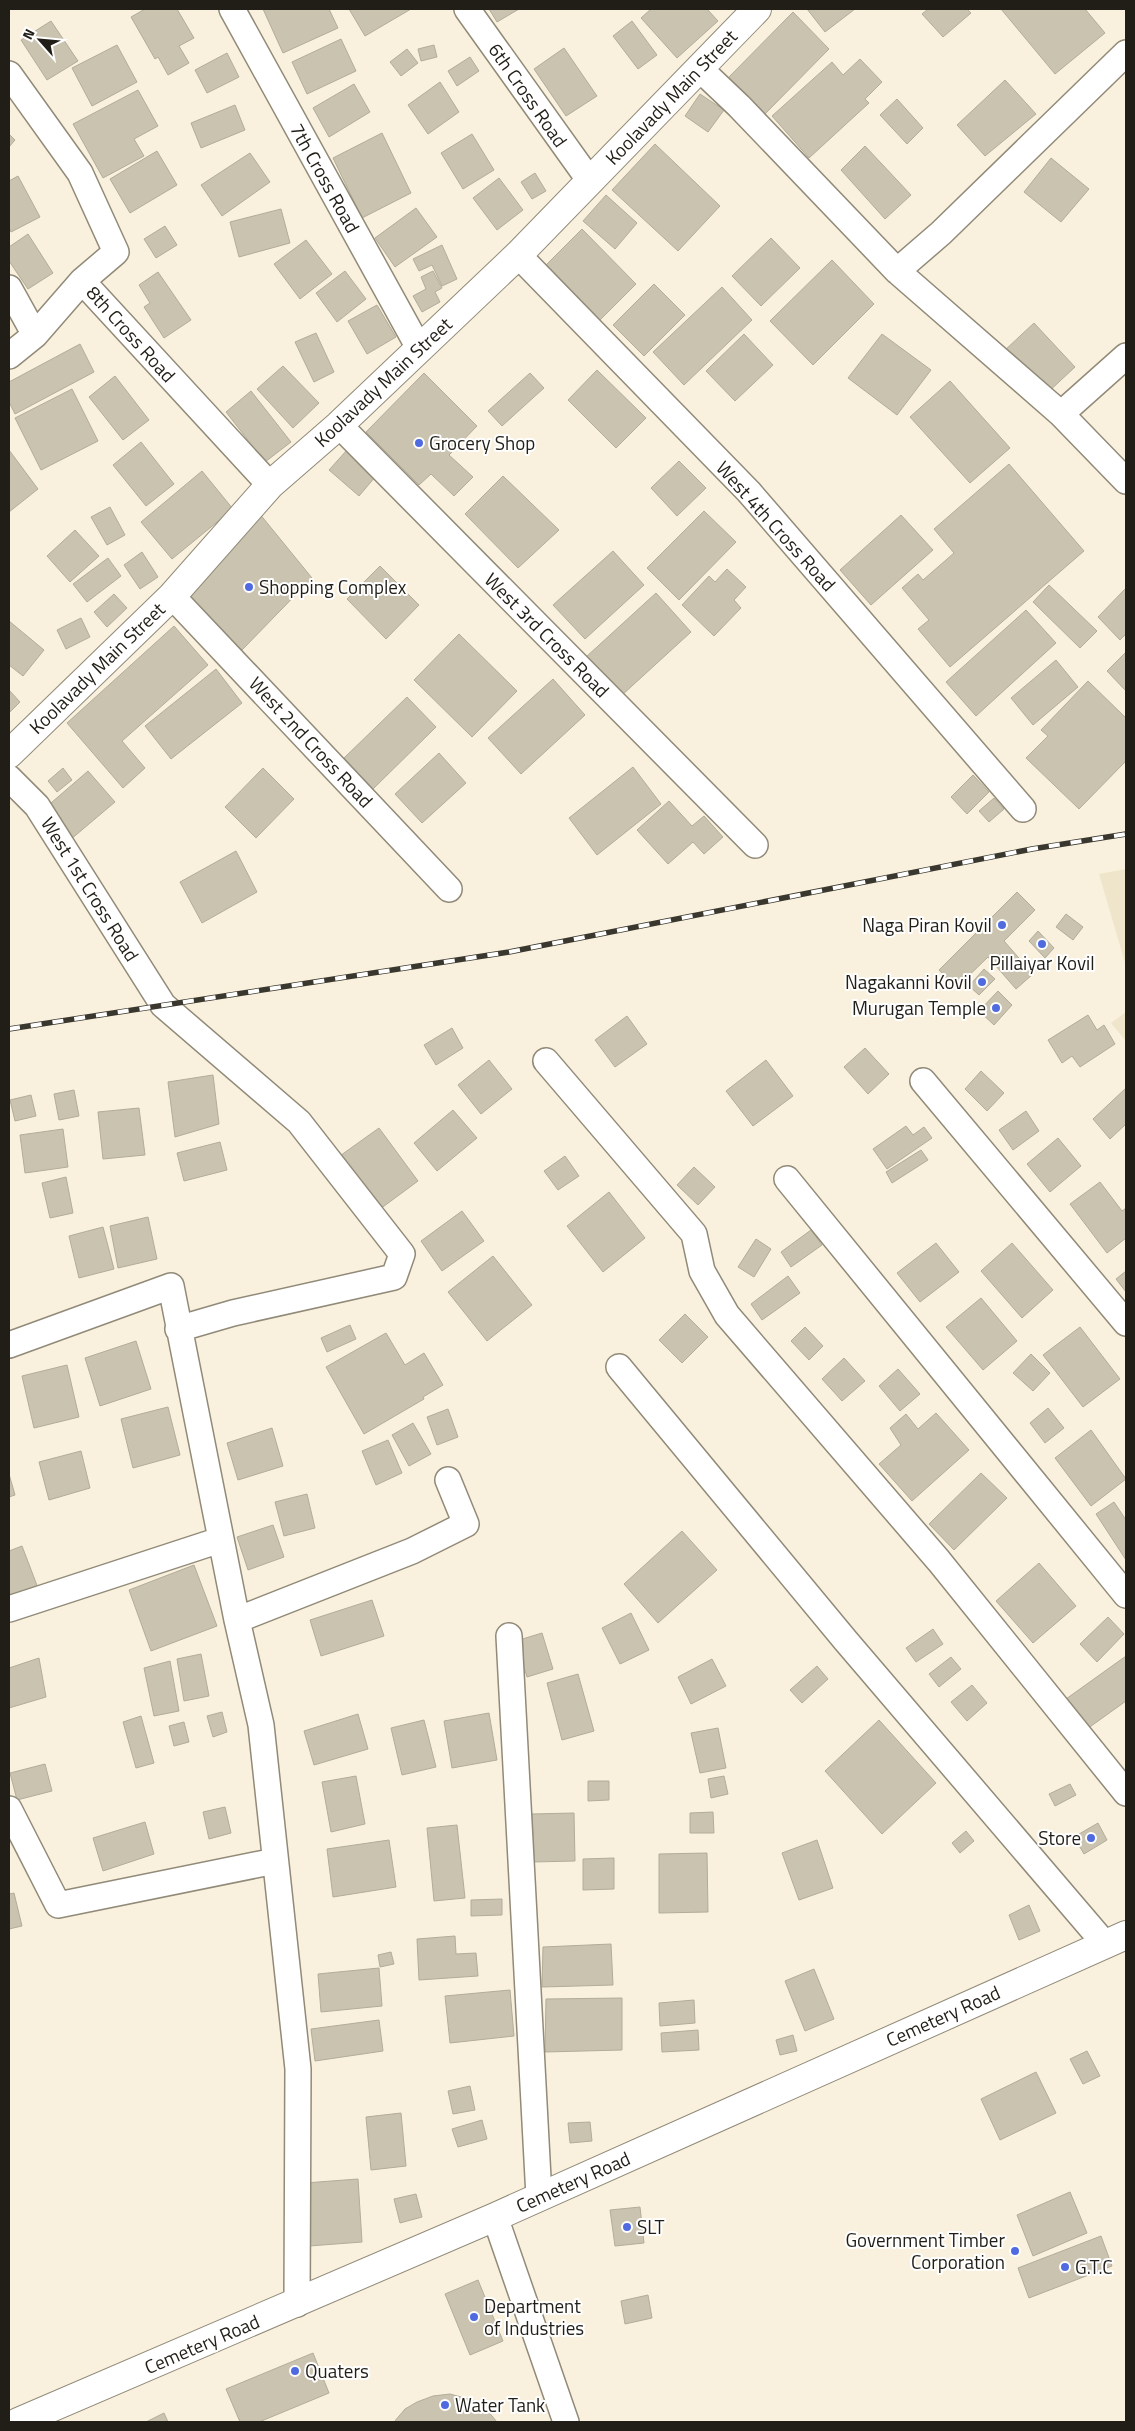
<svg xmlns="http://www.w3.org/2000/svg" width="1135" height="2431" viewBox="0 0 1135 2431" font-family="'Titillium Web',sans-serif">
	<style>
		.built { fill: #efe5ca }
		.building { fill: #cac3b0; stroke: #b3ac9a }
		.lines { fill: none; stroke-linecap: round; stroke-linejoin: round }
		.street-casing { stroke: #918a78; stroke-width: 28 }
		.secondary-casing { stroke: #918a78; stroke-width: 30 }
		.street { stroke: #fff; stroke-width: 25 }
		.secondary { stroke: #fff; stroke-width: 28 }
		.rail-casing { stroke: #3a372e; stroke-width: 5.5 }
		.rail { stroke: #fff; stroke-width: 4; stroke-dasharray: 11; stroke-linecap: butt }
		.poi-dot { fill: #4f6bdf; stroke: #fff; stroke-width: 2 }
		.labels { text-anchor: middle; stroke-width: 4; stroke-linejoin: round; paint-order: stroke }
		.street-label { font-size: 19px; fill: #211e17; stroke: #fff }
		.poi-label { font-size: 19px; fill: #211e17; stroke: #fff; text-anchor: start }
	</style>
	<rect width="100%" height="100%" fill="#f9f1de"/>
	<!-- built -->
	<path class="built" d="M1126 869V966L1099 874Z
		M1126 1012V1041L1111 1023Z"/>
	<!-- building -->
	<path class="building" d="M145 9H177L194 38 179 46 189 63 168 75 158 57 155 59 131 17Z
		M263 9H329L338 28 283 53Z
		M349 9H411L365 36Z
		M489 9H519L497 22Z
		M651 9H707L718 21 677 58 641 18Z
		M807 9H855L825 32Z
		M928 9H967L971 13 943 37 922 14Z
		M1001 9H1085L1105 33 1055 74Z
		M793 12 829 49 765 114 728 78Z
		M51 21 78 61 47 80 21 40Z
		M632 21 657 55 638 69 613 36Z
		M341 39 356 71 307 94 292 62Z
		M117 45 137 82 92 106 72 68Z
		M434 45 437 57 421 61 418 49Z
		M564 48 597 96 566 116 534 69Z
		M407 49 418 63 401 76 390 62Z
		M227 53 239 77 207 93 195 70Z
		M470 57 479 71 457 86 448 71Z
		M860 59 882 82 865 99 869 103 809 158 772 116 832 62 843 75Z
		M1005 80 1036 114 985 156 957 125Z
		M440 82 459 112 428 134 408 105Z
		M354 84 370 112 329 137 313 108Z
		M138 90 158 126 134 139 144 156 103 178 73 124Z
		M700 94 724 110 708 132 685 116Z
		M897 99 923 128 907 144 880 115Z
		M235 105 245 130 201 148 191 123Z
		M382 133 411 193 362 218 333 158Z
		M9 134 15 140 9 147Z
		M472 134 494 170 463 189 441 153Z
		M655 144 720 206 678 251 612 190Z
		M865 146 911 195 885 219 841 170Z
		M157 151 177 185 130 213 110 179Z
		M250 153 270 182 222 216 201 185Z
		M1051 158 1089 189 1061 222 1024 192Z
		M535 173 546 191 532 199 521 182Z
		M18 176 40 217 11 232 9 227V181Z
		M499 178 523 210 497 230 473 198Z
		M606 195 637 223 615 249 583 221Z
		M416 208 437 237 395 267 375 238Z
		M281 209 290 243 239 257 230 222Z
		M165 226 177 245 156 258 144 239Z
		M582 229 636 284 599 321 545 266Z
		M28 234 53 273 28 289 9 261V247Z
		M771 238 800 268 761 306 732 276Z
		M306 240 332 274 300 299 274 264Z
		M442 245 457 279 442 286 432 265 419 271 413 259Z
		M832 260 874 304 813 365 770 321Z
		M345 271 366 299 337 322 316 293Z
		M433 271 442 288 435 292 440 302 422 312 413 296 426 289 421 277Z
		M158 272 191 320 164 338 144 307 150 303 139 285Z
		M654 284 685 315 644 356 613 325Z
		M722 287 752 320 684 385 653 352Z
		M377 305 396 337 367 354 348 321Z
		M1034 323 1075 367 1045 395 1005 350Z
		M316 333 334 372 314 382 295 342Z
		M744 334 773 365 735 401 706 371Z
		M882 334 931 370 897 415 848 378Z
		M80 344 94 372 15 414 9 402V382Z
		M283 366 319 403 293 428 257 389Z
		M597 370 646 418 616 448 568 400Z
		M424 373 477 426 449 455 473 477 454 496 431 474 419 485 366 432Z
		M530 373 544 388 502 426 488 411Z
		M115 376 149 420 123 440 89 397Z
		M950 381 1010 448 970 483 910 417Z
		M72 389 98 441 41 470 15 418Z
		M251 391 291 442 265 462 226 412Z
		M141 442 174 484 146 506 113 465Z
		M9 450 38 489 9 512Z
		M347 450 376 476 359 496 329 470Z
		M679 461 706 488 677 516 651 488Z
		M1009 464 1084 551 950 667 918 629 929 620 902 588 918 574 923 580 954 553 934 529Z
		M202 471 233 509 172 559 141 522Z
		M503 476 559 530 518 568 465 514Z
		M110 507 125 535 107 545 91 517Z
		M704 511 736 542 679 600 647 568Z
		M259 513 312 578 242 650 188 596Z
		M901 515 933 550 871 605 840 570Z
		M75 530 99 556 70 582 47 556Z
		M613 551 644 585 585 639 553 605Z
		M142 552 158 577 140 589 124 565Z
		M108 558 121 576 87 602 73 584Z
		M380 566 419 605 386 639 347 599Z
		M727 569 746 587 734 600 741 608 714 636 682 605 709 576 715 582Z
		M1049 585 1097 631 1080 648 1033 602Z
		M1126 588V634L1120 640 1098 617Z
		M656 593 691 632 621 696 586 657Z
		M114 594 127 608 107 627 94 612Z
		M1026 610 1056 643 976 716 946 682Z
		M81 618 90 637 66 649 57 630Z
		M9 621 44 650 23 676 9 665Z
		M174 626 208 665 122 741 145 768 123 788 67 723Z
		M459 634 517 691 472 737 414 680Z
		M1126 652V691L1107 671Z
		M1056 660 1078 687 1033 725 1011 698Z
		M216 669 242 703 171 759 145 726Z
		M553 679 585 715 521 774 488 738Z
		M1088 681 1126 718V761L1079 809 1026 758 1048 736 1041 730Z
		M9 690 20 702 9 713Z
		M407 697 436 727 373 789 344 758Z
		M439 753 466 783 422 823 395 794Z
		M633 767 661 804 597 855 569 818Z
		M63 768 72 780 57 792 48 781Z
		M263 768 294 799 256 838 225 807Z
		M88 771 115 802 70 840 44 809Z
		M973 775 989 792 967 814 951 797Z
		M994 798 1004 809 989 822 979 811Z
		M669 801 692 826 704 816 723 837 704 854 693 842 668 864 637 830Z
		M236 851 257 892 202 923 180 882Z
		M1017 892 1035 910 1004 941 1033 974 1016 989 988 957 956 988 939 970Z
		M1066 914 1083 927 1073 940 1056 927Z
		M1038 931 1054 948 1045 958 1029 941Z
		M984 969 995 979 979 995 969 986Z
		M998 991 1012 1005 994 1025 979 1011Z
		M1088 1015 1097 1030 1104 1025 1115 1044 1080 1067 1072 1056 1062 1063 1048 1040Z
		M627 1016 647 1044 615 1067 595 1040Z
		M452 1028 463 1048 436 1065 424 1045Z
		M865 1048 889 1074 868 1094 844 1067Z
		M489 1060 512 1089 481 1114 458 1085Z
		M766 1060 793 1096 753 1126 726 1091Z
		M981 1071 1004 1093 987 1111 965 1089Z
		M213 1075 219 1124 175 1137 168 1082Z
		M1126 1088V1124L1110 1139 1093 1119Z
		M74 1090 79 1116 59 1120 54 1094Z
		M31 1095 36 1116 15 1121 10 1100Z
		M139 1108 145 1155 103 1159 98 1112Z
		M453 1110 477 1138 437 1171 414 1143Z
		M1026 1111 1039 1131 1013 1150 999 1130Z
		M906 1126 913 1135 924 1127 932 1138 887 1169 873 1149Z
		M379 1128 418 1181 376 1212 337 1158Z
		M63 1129 68 1167 25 1173 20 1135Z
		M1058 1138 1081 1166 1050 1192 1027 1164Z
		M220 1142 227 1170 184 1181 177 1153Z
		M921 1150 928 1160 892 1183 886 1172Z
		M565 1156 579 1176 558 1190 544 1171Z
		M694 1167 715 1187 698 1205 677 1185Z
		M66 1177 73 1213 50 1218 42 1183Z
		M1100 1182 1122 1211 1126 1208V1238L1107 1253 1070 1204Z
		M609 1192 645 1238 603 1272 567 1226Z
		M462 1211 484 1241 442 1271 421 1241Z
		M148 1217 157 1259 118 1268 110 1226Z
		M103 1227 114 1269 79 1278 69 1236Z
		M811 1230 822 1245 791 1267 781 1252Z
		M756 1239 771 1249 754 1277 738 1267Z
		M936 1243 959 1272 920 1302 897 1273Z
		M1012 1243 1053 1290 1022 1318 981 1271Z
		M493 1256 532 1305 487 1341 448 1292Z
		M1126 1271V1292L1116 1279Z
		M788 1276 800 1293 762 1320 751 1304Z
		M981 1298 1017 1341 983 1370 946 1327Z
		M685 1314 708 1337 682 1363 659 1340Z
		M350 1325 356 1339 327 1352 321 1338Z
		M805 1327 823 1346 809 1360 791 1341Z
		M1080 1327 1120 1379 1083 1407 1043 1355Z
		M386 1333 405 1365 424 1353 443 1385 423 1397 424 1399 364 1434 326 1367Z
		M136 1341 151 1389 100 1406 85 1358Z
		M1031 1354 1050 1373 1033 1391 1013 1373Z
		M844 1358 865 1381 842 1401 822 1379Z
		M67 1365 79 1417 34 1428 22 1376Z
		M898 1369 920 1394 900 1411 879 1386Z
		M168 1407 180 1455 133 1468 121 1419Z
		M1048 1408 1064 1428 1045 1443 1030 1423Z
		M448 1409 458 1437 437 1445 427 1417Z
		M936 1413 969 1450 912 1501 879 1464 901 1445 890 1428 906 1414 918 1429Z
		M413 1423 431 1454 409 1466 392 1435Z
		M272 1428 283 1466 238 1480 227 1443Z
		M1091 1430 1126 1479 1091 1506 1055 1458Z
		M388 1440 402 1473 376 1485 362 1451Z
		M81 1451 90 1488 49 1500 39 1462Z
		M981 1473 1007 1498 954 1550 929 1524Z
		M9 1474 15 1495 9 1497Z
		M307 1494 315 1528 284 1536 275 1502Z
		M1114 1502 1126 1520V1560L1096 1514Z
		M273 1525 284 1557 248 1570 237 1537Z
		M682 1531 717 1570 658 1623 624 1584Z
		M22 1546 38 1588 9 1599V1551Z
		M1039 1563 1076 1606 1033 1643 996 1601Z
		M194 1565 217 1626 151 1651 129 1590Z
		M372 1600 384 1636 321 1656 310 1620Z
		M631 1613 649 1650 620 1664 602 1628Z
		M1108 1617 1124 1634 1097 1662 1080 1644Z
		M933 1629 943 1644 916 1662 906 1648Z
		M542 1633 553 1669 527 1677 516 1641Z
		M201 1654 209 1696 184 1701 177 1659Z
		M1126 1656V1701L1087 1729 1066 1699Z
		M951 1657 961 1669 939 1687 929 1674Z
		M39 1658 46 1697 9 1708V1668Z
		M712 1659 726 1686 691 1704 678 1677Z
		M170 1661 179 1711 154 1716 144 1668Z
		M817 1666 828 1679 802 1703 790 1690Z
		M578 1674 594 1731 562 1740 547 1683Z
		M972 1685 987 1703 967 1721 951 1702Z
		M222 1712 227 1732 213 1737 207 1716Z
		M489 1713 497 1760 452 1768 444 1721Z
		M358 1714 368 1749 314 1765 304 1731Z
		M141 1716 154 1763 136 1768 123 1722Z
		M424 1720 436 1767 402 1775 391 1728Z
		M879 1720 936 1783 882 1834 825 1771Z
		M184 1722 189 1742 174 1746 169 1726Z
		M718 1728 726 1768 700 1773 691 1733Z
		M45 1764 52 1791 17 1800 10 1773Z
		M356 1776 365 1824 331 1832 322 1782Z
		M724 1776 728 1794 711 1798 708 1779Z
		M588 1781H609V1800L588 1801Z
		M1070 1784 1076 1795 1055 1806 1049 1794Z
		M225 1807 231 1833 209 1839 203 1812Z
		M713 1812 714 1833H690V1813Z
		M574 1813 575 1861 532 1862V1814Z
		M145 1822 154 1854 103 1871 93 1838Z
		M1098 1823 1107 1840 1084 1854 1074 1837Z
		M457 1825 465 1898 434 1901 427 1828Z
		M966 1831 974 1841 960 1853 952 1843Z
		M389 1840 396 1887 333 1897 327 1849Z
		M817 1840 833 1888 799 1900 782 1853Z
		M707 1853 708 1912 659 1913V1854Z
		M614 1858V1889L583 1890V1859Z
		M14 1893 22 1926 9 1929V1894Z
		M502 1899V1915L471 1916V1900Z
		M1029 1905 1040 1931 1019 1940 1009 1915Z
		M455 1936 456 1954 476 1953 478 1976 419 1980 417 1939Z
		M611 1944 613 1985 542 1987 543 1947Z
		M391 1952 394 1964 380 1967 378 1955Z
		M379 1968 382 2006 321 2012 318 1974Z
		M814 1969 834 2019 805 2031 785 1981Z
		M510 1990 514 2036 450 2043 445 1996Z
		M622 1998V2050L545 2052 546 1999Z
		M694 2000 695 2023 660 2026 659 2003Z
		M379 2020 383 2051 315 2061 311 2029Z
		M698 2030 699 2050 662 2052 661 2033Z
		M793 2035 797 2051 780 2055 776 2040Z
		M1087 2051 1100 2076 1083 2084 1070 2059Z
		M1036 2072 1056 2113 1000 2140 981 2099Z
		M470 2086 475 2110 453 2114 448 2091Z
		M401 2113 406 2166 371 2170 366 2117Z
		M482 2120 487 2139 458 2147 452 2129Z
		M590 2122 592 2141 570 2143 568 2123Z
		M358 2179 362 2242 309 2246 305 2183Z
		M1070 2192 1087 2233 1033 2256 1017 2215Z
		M416 2194 422 2217 400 2223 394 2199Z
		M640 2207 644 2243 615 2246 610 2210Z
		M1101 2236 1112 2266 1029 2298 1018 2268Z
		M478 2280 503 2341 470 2355 445 2294Z
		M648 2295 652 2318 625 2324 621 2301Z
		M313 2353 329 2393 259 2422H240L226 2389Z
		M450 2394 472 2400 487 2410 497 2422H394L405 2409 417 2402 433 2396Z
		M164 2413 168 2422H146Z"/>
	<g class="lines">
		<!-- street casing -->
		<g class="street-casing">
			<path id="street" d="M232 9 419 348
				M467 9 590 181
				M699 68 739 106 897 271 1061 414 1126 481
				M9 74 80 173 116 252 82 281 35 335 9 356
				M518 255 749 492 1023 809
				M897 271 941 233 1126 53
				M82 281 270 485
				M9 288 35 335
				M1061 414 1126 356
				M339 425 755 845
				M172 596 449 889
				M9 778 37 806 163 1005 299 1122 402 1254 394 1277 233 1313 178 1329
				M546 1061 694 1234 702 1271 727 1315 939 1561 1126 1793
				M923 1081 1126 1323
				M787 1179 1126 1595
				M9 1345 171 1286 237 1620 261 1725 298 2069 297 2304
				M619 1367 846 1641 1105 1944
				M9 1609 220 1540
				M237 1620 412 1551 466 1524 448 1480
				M509 1636 539 2197
				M9 1809 58 1905 275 1861
				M495 2217 566 2422"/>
		</g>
		<!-- secondary casing -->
		<g class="secondary-casing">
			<path id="secondary" d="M9 754 172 596 270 485 339 425 518 255 757 9
				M18 2422 495 2217 1126 1935"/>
		</g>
		<!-- street -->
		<use href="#street" class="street"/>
		<!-- secondary -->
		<use href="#secondary" class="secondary"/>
		<!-- rail casing -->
		<g class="rail-casing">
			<path id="rail" d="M9 1029 509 952 1032 849 1126 834"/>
		</g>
		<!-- rail -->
		<use href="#rail" class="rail"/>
	</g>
	<!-- markers -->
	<g class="poi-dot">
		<circle cx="419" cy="443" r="5"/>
		<circle cx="249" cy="587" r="5"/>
		<circle cx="1002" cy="925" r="5"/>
		<circle cx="1042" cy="944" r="5"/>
		<circle cx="982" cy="982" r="5"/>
		<circle cx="996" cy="1008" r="5"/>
		<circle cx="1091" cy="1838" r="5"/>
		<circle cx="627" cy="2227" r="5"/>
		<circle cx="1015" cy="2251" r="5"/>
		<circle cx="1065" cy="2267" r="5"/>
		<circle cx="474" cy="2317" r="5"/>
		<circle cx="295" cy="2371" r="5"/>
		<circle cx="445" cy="2405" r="5"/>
	</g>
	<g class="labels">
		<!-- street labels -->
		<g class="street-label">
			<text transform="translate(528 95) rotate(55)" y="7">6th Cross Road</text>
			<text transform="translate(671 97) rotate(-46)" y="7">Koolavady Main Street</text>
			<text transform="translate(325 178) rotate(61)" y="7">7th Cross Road</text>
			<text transform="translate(131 334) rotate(48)" y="7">8th Cross Road</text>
			<text transform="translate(383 382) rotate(-43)" y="7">Koolavady Main Street</text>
			<text transform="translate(776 526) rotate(48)" y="7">West 4th Cross Road</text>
			<text transform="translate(547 635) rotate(45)" y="7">West 3rd Cross Road</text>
			<text transform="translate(97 668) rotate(-44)" y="7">Koolavady Main Street</text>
			<text transform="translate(311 742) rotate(47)" y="7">West 2nd Cross Road</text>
			<text transform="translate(90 889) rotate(58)" y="7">West 1st Cross Road</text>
			<text transform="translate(943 2016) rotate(-24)" y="7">Cemetery Road</text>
			<text transform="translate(573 2182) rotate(-24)" y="7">Cemetery Road</text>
			<text transform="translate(202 2344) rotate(-23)" y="7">Cemetery Road</text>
		</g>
		<!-- poi labels -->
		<g class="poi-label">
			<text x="429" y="450">Grocery Shop</text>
			<text x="259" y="594">Shopping Complex</text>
			<text x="992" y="932" text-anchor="end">Naga Piran Kovil</text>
			<text x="1042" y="970" text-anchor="middle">Pillaiyar Kovil</text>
			<text x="972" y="989" text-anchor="end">Nagakanni Kovil</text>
			<text x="986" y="1015" text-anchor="end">Murugan Temple</text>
			<text x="1081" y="1845" text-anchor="end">Store</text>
			<text x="637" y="2234">SLT</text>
			<text x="1005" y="2247" text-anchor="end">Government Timber<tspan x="1005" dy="22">Corporation</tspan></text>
			<text x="1075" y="2274">G.T.C</text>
			<text x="484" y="2313">Department<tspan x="484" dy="22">of Industries</tspan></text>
			<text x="305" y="2378">Quaters</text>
			<text x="455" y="2412">Water Tank</text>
		</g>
	</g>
	<!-- border -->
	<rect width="1135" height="2431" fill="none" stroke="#211e17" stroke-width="20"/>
	<!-- north arrow -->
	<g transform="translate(40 40) rotate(297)" stroke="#ffffff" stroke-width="4" paint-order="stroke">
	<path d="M0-4L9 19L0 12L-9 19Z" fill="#211e17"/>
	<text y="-8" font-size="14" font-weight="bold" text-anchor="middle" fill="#211e17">N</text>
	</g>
</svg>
